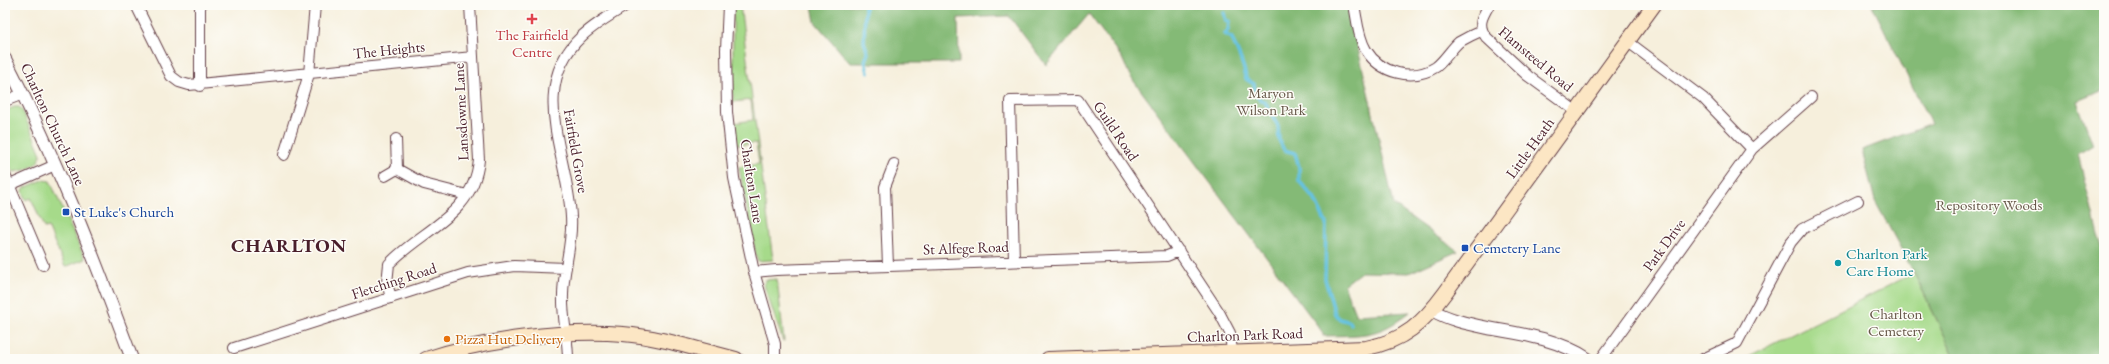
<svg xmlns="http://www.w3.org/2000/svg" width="2109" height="364" viewBox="0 0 2109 364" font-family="'EB Garamond',serif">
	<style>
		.green { fill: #a6da8a; stroke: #787c5a }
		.forest { fill: #84ba76; stroke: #676c50 }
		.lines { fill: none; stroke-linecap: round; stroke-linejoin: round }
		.stream { stroke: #65c3e3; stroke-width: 3.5 }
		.minor-casing { stroke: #643e46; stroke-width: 12 }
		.tertiary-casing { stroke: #643e46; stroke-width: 14 }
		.secondary-casing { stroke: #643e46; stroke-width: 16 }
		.minor { stroke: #fff; stroke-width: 10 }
		.tertiary { stroke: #fff; stroke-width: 12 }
		.secondary { stroke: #fce6c4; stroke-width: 14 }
		.health-dot { fill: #e0444e; stroke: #fdfcf7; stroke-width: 1.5 }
		.transit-dot { fill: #1a4fb4; stroke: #fdfcf7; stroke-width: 1.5 }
		.culture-dot { fill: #0f9aa8; stroke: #fdfcf7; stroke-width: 1.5 }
		.food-dot { fill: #e8710a; stroke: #fdfcf7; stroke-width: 1.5 }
		.labels { text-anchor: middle; stroke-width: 3; stroke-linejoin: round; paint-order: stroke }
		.health-label { font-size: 15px; fill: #be3a42; stroke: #fdfcf7 }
		.street-label { font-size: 15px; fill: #4a1f2b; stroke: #fdfcf7 }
		.park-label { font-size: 15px; fill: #665748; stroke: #fdfcf7 }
		.transit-label { font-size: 15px; fill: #164399; stroke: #fdfcf7; text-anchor: start }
		.culture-label { font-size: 15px; fill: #0d838f; stroke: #fdfcf7; text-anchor: start }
		.food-label { font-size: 15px; fill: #c56008; stroke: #fdfcf7; text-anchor: start }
		.district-label { font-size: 19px; font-weight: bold; letter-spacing: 1px; fill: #4a1f2b; stroke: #fdfcf7 }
	</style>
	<rect width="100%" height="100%" fill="#fdfcf7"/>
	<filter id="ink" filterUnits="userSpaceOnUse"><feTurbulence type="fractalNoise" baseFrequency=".025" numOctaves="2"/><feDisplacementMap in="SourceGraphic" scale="8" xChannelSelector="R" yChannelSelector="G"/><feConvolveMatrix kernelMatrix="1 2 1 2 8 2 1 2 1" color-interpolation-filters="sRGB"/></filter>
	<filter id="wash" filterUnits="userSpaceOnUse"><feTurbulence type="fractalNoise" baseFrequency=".012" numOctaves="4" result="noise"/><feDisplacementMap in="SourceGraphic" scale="16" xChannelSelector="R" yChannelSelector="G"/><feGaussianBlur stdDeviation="0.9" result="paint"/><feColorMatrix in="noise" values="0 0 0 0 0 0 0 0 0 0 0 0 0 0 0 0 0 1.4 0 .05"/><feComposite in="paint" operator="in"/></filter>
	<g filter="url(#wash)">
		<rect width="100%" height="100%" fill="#f6efdc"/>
		<!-- green -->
		<path class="green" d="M733 5H740L773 260 758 261 756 256 739 167 759 164 756 143 736 145 734 123 753 120 751 100 733 102Z
			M14 107H19L22 110 41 154C40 166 24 171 13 172L5 158V111Z
			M43 180 50 181 85 259 65 267 48 227 44 228 31 198 26 200 23 192 24 188Z
			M1914 273 1956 359H1743Z
			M777 279 784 341H783L764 285 765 280Z"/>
		<!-- forest -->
		<path class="forest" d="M812 5H1348L1394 205 1458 251 1409 273 1361 272 1344 285 1356 315 1410 312C1378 338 1362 335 1323 336V333L1130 76 1122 58 1089 14 1046 65 1009 16 958 18 959 63H850L815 22Z
			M1872 5H2104V90L2077 101 2093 145 2078 154 2098 235 2104 252V359H1956L1914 273 1875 201 1862 150 1931 124Z"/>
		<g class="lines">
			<!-- stream -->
			<path class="stream" d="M865 5 864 42 868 53 865 61 868 72
				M1224 13 1226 21H1229L1228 30 1225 34 1232 38C1237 52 1245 65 1246 79L1254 84C1255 93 1256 99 1265 102L1278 126 1279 140 1284 150 1295 153 1299 167V181L1314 198 1326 223 1325 279 1335 314 1340 319 1350 322 1351 324"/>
		</g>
	</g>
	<g filter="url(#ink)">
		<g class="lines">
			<!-- minor casing -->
			<g class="minor-casing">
				<path id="minor" d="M136 5 171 76 179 82 189 85 473 57
					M200 5V86
					M728 5 726 50 727 112 734 178 754 272 775 344V359
					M1354 5C1357 19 1358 37 1366 50 1380 73 1412 82 1436 67 1445 60 1451 49 1459 42 1466 38 1474 34 1481 31
					M1489 5C1482 17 1477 25 1486 37L1528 76 1577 112
					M1627 41 1703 98 1752 149
					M5 101 23 94
					M396 139 397 169 424 184 467 195
					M284 155 309 74 315 5
					M5 175 43 265
					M385 176 397 169
					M10 185 55 165
					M1014 261 1010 101 1078 100 1219 312 1230 333 1232 352
					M888 266 885 187 894 164
					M754 272 776 270 1167 256 1179 251
					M391 298 387 283 389 264C422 229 474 215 479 160L470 5
					M234 348 468 273 514 266 566 268
					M568 359C568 338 562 316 563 295 563 269 573 244 571 217 568 154 527 87 582 36 595 24 612 14 627 5
					M1601 359 1752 149 1811 97
					M1703 359 1737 343 1791 242 1802 229 1858 201"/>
			</g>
			<!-- tertiary casing -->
			<g class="tertiary-casing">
				<path id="tertiary" d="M5 59C55 155 94 257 132 359
					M1432 310C1449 320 1469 324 1488 328 1523 334 1558 339 1588 359"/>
			</g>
			<!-- secondary casing -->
			<g class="secondary-casing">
				<path id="secondary" d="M426 359C484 340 562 329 623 334 661 337 699 350 736 359
					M1048 359 1366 348C1404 341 1423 323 1445 293L1654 5"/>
			</g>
			<!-- minor -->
			<use href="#minor" class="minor"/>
			<!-- tertiary -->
			<use href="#tertiary" class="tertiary"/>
			<!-- secondary -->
			<use href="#secondary" class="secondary"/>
		</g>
	</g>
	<!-- markers -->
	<path class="health-dot" d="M530 13h4v4h4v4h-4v4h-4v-4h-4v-4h4z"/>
	<g class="transit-dot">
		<rect x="62" y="208" width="8" height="8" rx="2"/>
		<rect x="1461" y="244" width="8" height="8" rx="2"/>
	</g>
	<circle class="culture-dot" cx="1838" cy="263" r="4"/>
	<circle class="food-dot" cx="447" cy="339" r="4"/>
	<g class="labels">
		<!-- health labels -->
		<g class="health-label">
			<text x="532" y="40">The Fairfield<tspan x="532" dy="17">Centre</tspan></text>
		</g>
		<!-- street labels -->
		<g class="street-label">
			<text transform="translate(389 50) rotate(-6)" y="5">The Heights</text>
			<text transform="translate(1536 59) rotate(40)" y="5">Flamsteed Road</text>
			<text transform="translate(461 112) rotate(-93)" y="5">Lansdowne Lane</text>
			<text transform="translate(53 124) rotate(65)" y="5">Charlton Church Lane</text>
			<text transform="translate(1116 131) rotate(56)" y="5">Guild Road</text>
			<text transform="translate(1530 148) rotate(-54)" y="5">Little Heath</text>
			<text transform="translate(576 151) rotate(80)" y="5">Fairfield Grove</text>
			<text transform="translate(752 181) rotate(81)" y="5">Charlton Lane</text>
			<text transform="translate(1664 245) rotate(-54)" y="5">Park Drive</text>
			<text transform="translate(966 248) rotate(-2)" y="5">St Alfege Road</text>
			<text transform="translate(394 281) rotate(-18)" y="5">Fletching Road</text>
			<text transform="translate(1245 335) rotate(-2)" y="5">Charlton Park Road</text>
		</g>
		<!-- park labels -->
		<g class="park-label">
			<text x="1271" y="98">Maryon<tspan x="1271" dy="17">Wilson Park</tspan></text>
			<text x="1989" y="210">Repository Woods</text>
			<text x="1896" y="319">Charlton<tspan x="1896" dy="17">Cemetery</tspan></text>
		</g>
		<!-- transit labels -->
		<g class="transit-label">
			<text x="74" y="217">St Luke's Church</text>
			<text x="1473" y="253">Cemetery Lane</text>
		</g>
		<!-- culture labels -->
		<g class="culture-label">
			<text x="1846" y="259">Charlton Park<tspan x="1846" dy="17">Care Home</tspan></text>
		</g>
		<!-- food labels -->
		<g class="food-label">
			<text x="455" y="344">Pizza Hut Delivery</text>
		</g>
		<!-- district labels -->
		<g class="district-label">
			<text x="289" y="252">CHARLTON</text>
		</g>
	</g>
	<!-- margin -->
	<rect width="2109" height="364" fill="none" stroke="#fdfcf7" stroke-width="20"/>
</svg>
